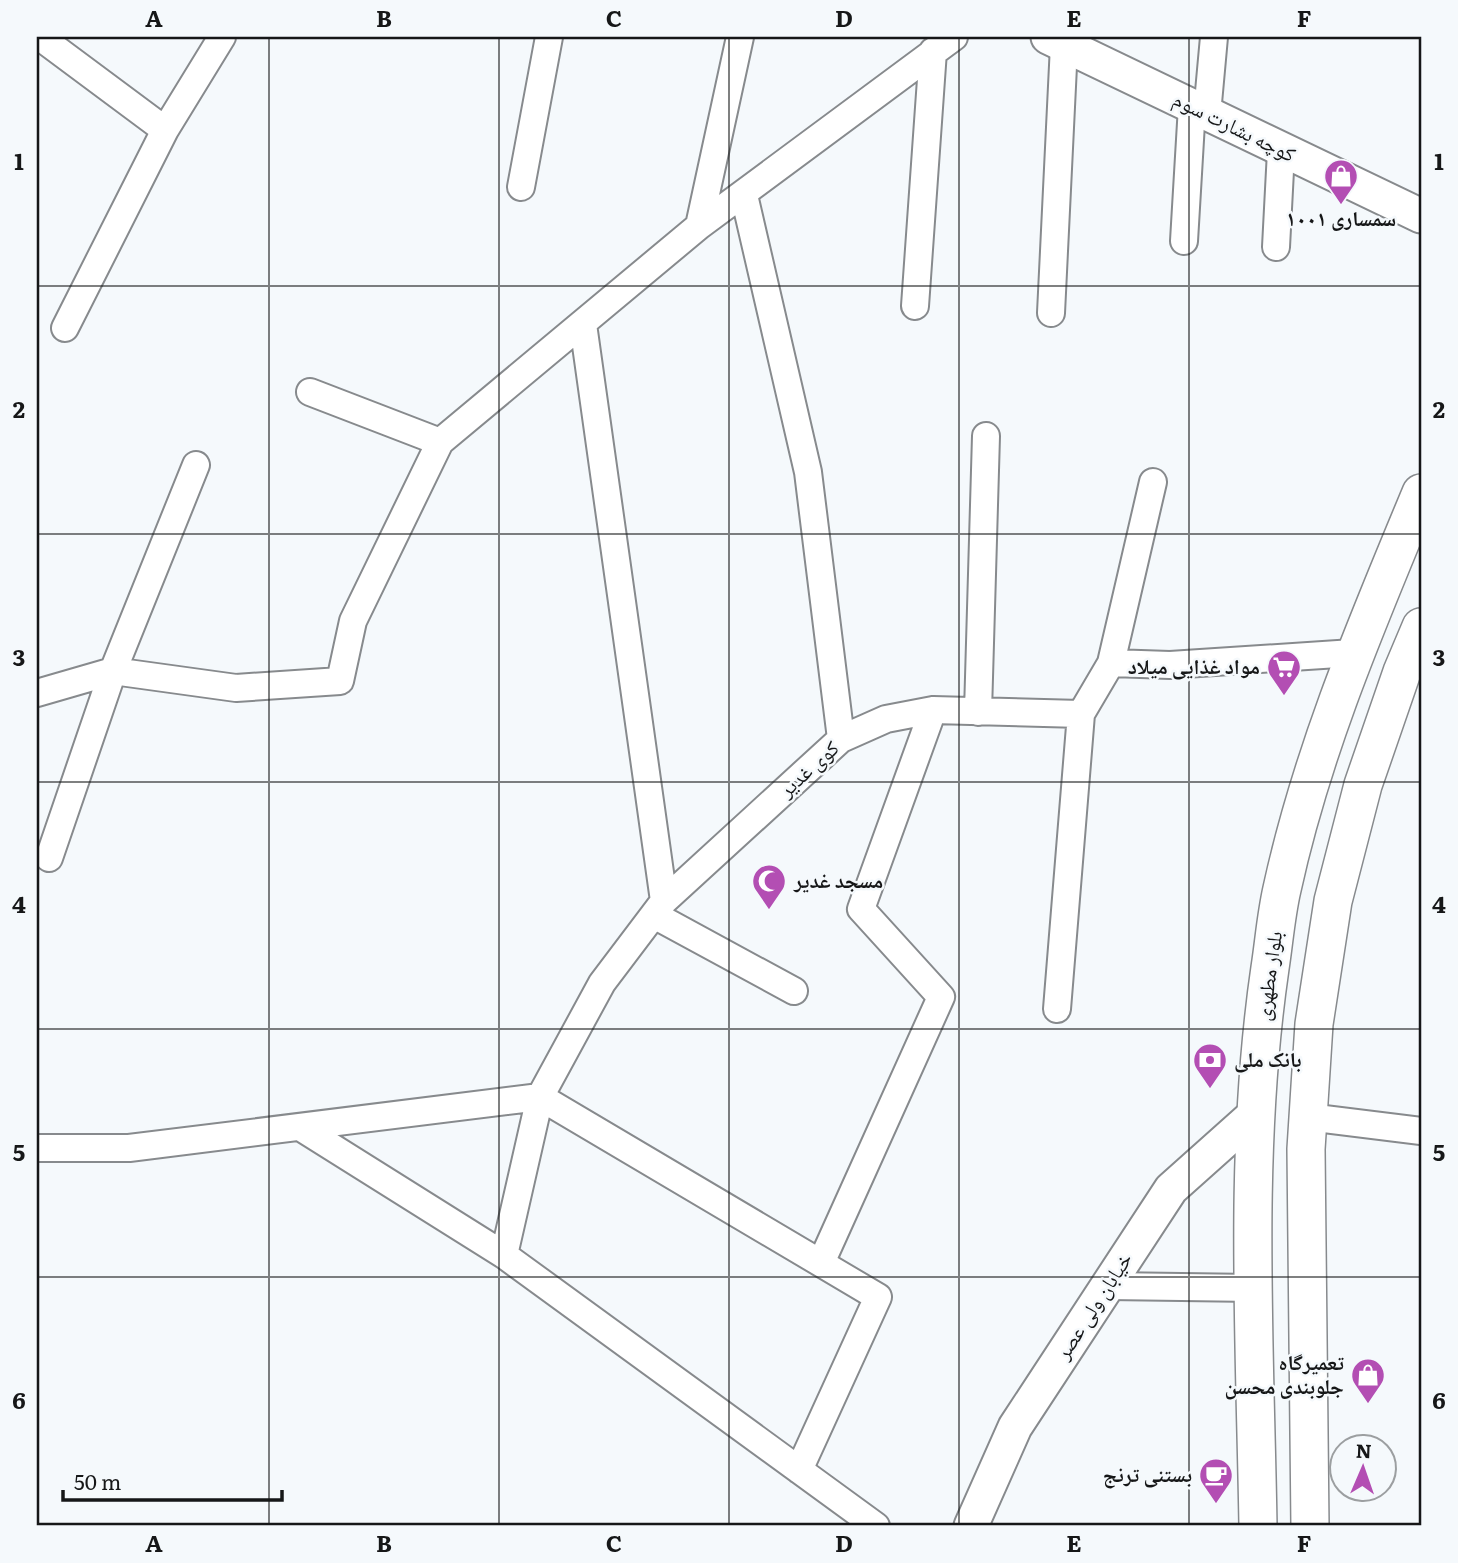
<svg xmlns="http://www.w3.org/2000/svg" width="1458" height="1563" viewBox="0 0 1458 1563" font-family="Literata,'Noto Naskh Arabic',serif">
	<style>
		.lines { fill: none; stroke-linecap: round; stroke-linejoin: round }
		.minor-casing { stroke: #878a8d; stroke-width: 30 }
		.tertiary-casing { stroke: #878a8d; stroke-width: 37 }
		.secondary-casing { stroke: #878a8d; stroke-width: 40 }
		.minor { stroke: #fff; stroke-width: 26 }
		.tertiary { stroke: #fff; stroke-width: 33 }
		.secondary { stroke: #fff; stroke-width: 37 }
		.grid { fill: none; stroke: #161718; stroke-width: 2; stroke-opacity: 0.55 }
		.labels { text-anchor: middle; stroke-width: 5; stroke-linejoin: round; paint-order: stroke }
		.street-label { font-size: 21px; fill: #161718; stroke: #f5f9fc }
		.poi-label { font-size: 21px; font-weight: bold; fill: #161718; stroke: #f5f9fc; text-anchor: end }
		.neatline { fill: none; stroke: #161718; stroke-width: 2.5 }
		.grid-label { font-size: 23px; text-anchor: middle; font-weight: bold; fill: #161718 }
	</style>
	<rect width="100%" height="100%" fill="#f5f9fc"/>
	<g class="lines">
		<!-- minor casing -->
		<g class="minor-casing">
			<path id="minor" d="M40 37 165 130 222 37
				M1207 114 1214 37
				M521 187 549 37
				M744 195 808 472 841 739
				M699 226 740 37
				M1184 241 1192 106
				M1276 247 1281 151
				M915 306 933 51
				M1051 313 1064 45
				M583 324 664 901
				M65 328 165 130
				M310 392 440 442
				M1111 663 1153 482
				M37 693 113 671 236 688 340 681 353 621 440 442 699 226 954 37
				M978 712 986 436
				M49 858 113 671 196 465
				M654 915 794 991
				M1057 1009 1081 714
				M1308 1117 1421 1131
				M300 1127 504 1255 876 1526
				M37 1148H129L540 1097 878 1297 799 1470
				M504 1255 540 1097 602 983 664 901 841 739 886 719 933 710 1081 714 1111 663 1170 665 1353 653
				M821 1263 941 997 861 909 933 710
				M1108 1286 1255 1288"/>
		</g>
		<!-- tertiary casing -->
		<g class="tertiary-casing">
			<path id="tertiary" d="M1048 37 1421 216
				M971 1526 1015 1427 1171 1189 1255 1114"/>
		</g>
		<!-- secondary casing -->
		<g class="secondary-casing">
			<path id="secondary" d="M1258 1526C1255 1340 1243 1152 1270 968 1274 942 1276 915 1282 889 1312 751 1367 623 1421 493
				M1310 1526 1306 1149 1314 1024 1333 901 1363 785 1402 672 1421 627"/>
		</g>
		<!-- minor -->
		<use href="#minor" class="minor"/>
		<!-- tertiary -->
		<use href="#tertiary" class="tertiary"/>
		<!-- secondary -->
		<use href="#secondary" class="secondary"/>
	</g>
	<!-- grid -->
	<path class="grid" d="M269 37V1526M499 37V1526M729 37V1526M959 37V1526M1189 37V1526M37 286H1421M37 534H1421M37 782H1421M37 1029H1421M37 1277H1421"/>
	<!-- icons -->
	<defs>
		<g id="shop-pin" transform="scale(1.75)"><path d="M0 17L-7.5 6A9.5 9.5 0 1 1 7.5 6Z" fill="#b34eb3" stroke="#f5f9fc"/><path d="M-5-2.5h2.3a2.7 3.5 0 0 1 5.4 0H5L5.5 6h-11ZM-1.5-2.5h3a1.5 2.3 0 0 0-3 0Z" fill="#fff"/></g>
		<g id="supermarket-pin" transform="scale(1.75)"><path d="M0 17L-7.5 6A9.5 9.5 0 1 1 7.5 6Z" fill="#b34eb3" stroke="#f5f9fc"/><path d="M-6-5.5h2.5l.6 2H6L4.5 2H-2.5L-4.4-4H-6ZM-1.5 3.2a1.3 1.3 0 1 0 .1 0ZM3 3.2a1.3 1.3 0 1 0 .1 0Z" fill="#fff"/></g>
		<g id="mosque-pin" transform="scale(1.75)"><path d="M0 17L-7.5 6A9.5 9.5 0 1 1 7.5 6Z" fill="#b34eb3" stroke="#f5f9fc"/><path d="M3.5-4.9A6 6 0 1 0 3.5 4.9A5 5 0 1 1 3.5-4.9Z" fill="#fff"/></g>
		<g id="bank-pin" transform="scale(1.75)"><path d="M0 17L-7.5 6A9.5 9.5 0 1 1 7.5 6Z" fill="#b34eb3" stroke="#f5f9fc"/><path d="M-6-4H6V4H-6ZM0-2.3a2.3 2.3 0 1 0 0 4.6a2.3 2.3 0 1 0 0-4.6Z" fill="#fff"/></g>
		<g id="cafe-pin" transform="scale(1.75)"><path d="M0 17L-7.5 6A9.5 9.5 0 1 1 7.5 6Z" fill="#b34eb3" stroke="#f5f9fc"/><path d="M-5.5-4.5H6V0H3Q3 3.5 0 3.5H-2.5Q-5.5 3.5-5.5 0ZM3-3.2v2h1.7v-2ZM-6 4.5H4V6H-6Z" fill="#fff"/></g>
	</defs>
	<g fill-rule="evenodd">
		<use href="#shop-pin" x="1341" y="176"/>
		<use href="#supermarket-pin" x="1284" y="667"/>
		<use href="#mosque-pin" x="769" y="881"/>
		<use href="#bank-pin" x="1210" y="1060"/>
		<use href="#shop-pin" x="1368" y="1375"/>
		<use href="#cafe-pin" x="1216" y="1475"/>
	</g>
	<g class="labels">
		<!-- street labels -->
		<g class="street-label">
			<text transform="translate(1234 127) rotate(26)" y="7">کوچه بشارت سوم</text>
			<text transform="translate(809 769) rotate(-42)" y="7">کوی غدیر</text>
			<text transform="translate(1269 976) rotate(-82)" y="7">بلوار مطهری</text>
			<text transform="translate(1094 1306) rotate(-57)" y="7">خیابان ولی عصر</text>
		</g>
		<!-- poi labels -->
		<g class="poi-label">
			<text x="1341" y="226" text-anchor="middle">سمساری ۱۰۰۱</text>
			<text x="1260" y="674">مواد غذایی میلاد</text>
			<text x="794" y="888" text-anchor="start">مسجد غدیر</text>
			<text x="1234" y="1067" text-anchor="start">بانک ملی</text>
			<text x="1344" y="1370">تعمیرگاه<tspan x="1344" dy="24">جلوبندی محسن</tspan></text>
			<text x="1192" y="1482">بستنی ترنج</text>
		</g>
	</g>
	<!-- border -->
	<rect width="1458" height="1563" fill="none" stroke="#f5f9fc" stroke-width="77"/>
	<!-- north arrow -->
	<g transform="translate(1363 1468) rotate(2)"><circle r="33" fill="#f5f9fc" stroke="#9c9fa1" stroke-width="2"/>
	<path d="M0-5L12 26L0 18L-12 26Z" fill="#b34eb3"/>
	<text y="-10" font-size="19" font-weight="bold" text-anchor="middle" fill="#161718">N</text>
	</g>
	<!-- scale -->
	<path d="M63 1490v10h219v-10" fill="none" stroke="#161718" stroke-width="3.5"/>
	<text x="74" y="1490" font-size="21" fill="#161718" stroke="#f5f9fc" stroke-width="5" paint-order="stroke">50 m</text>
	<rect x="38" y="38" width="1382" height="1486" class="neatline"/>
	<g class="grid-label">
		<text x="154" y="27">A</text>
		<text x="384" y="27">B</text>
		<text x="614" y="27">C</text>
		<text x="844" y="27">D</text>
		<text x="1074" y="27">E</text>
		<text x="1304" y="27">F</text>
		<text x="19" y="170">1</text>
		<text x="1439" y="170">1</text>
		<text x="19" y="418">2</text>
		<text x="1439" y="418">2</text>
		<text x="19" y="666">3</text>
		<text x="1439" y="666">3</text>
		<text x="19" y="913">4</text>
		<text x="1439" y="913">4</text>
		<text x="19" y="1161">5</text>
		<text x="1439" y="1161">5</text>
		<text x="19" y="1409">6</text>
		<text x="1439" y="1409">6</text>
		<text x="154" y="1552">A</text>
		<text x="384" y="1552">B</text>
		<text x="614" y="1552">C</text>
		<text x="844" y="1552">D</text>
		<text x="1074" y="1552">E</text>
		<text x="1304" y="1552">F</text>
	</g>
</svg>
